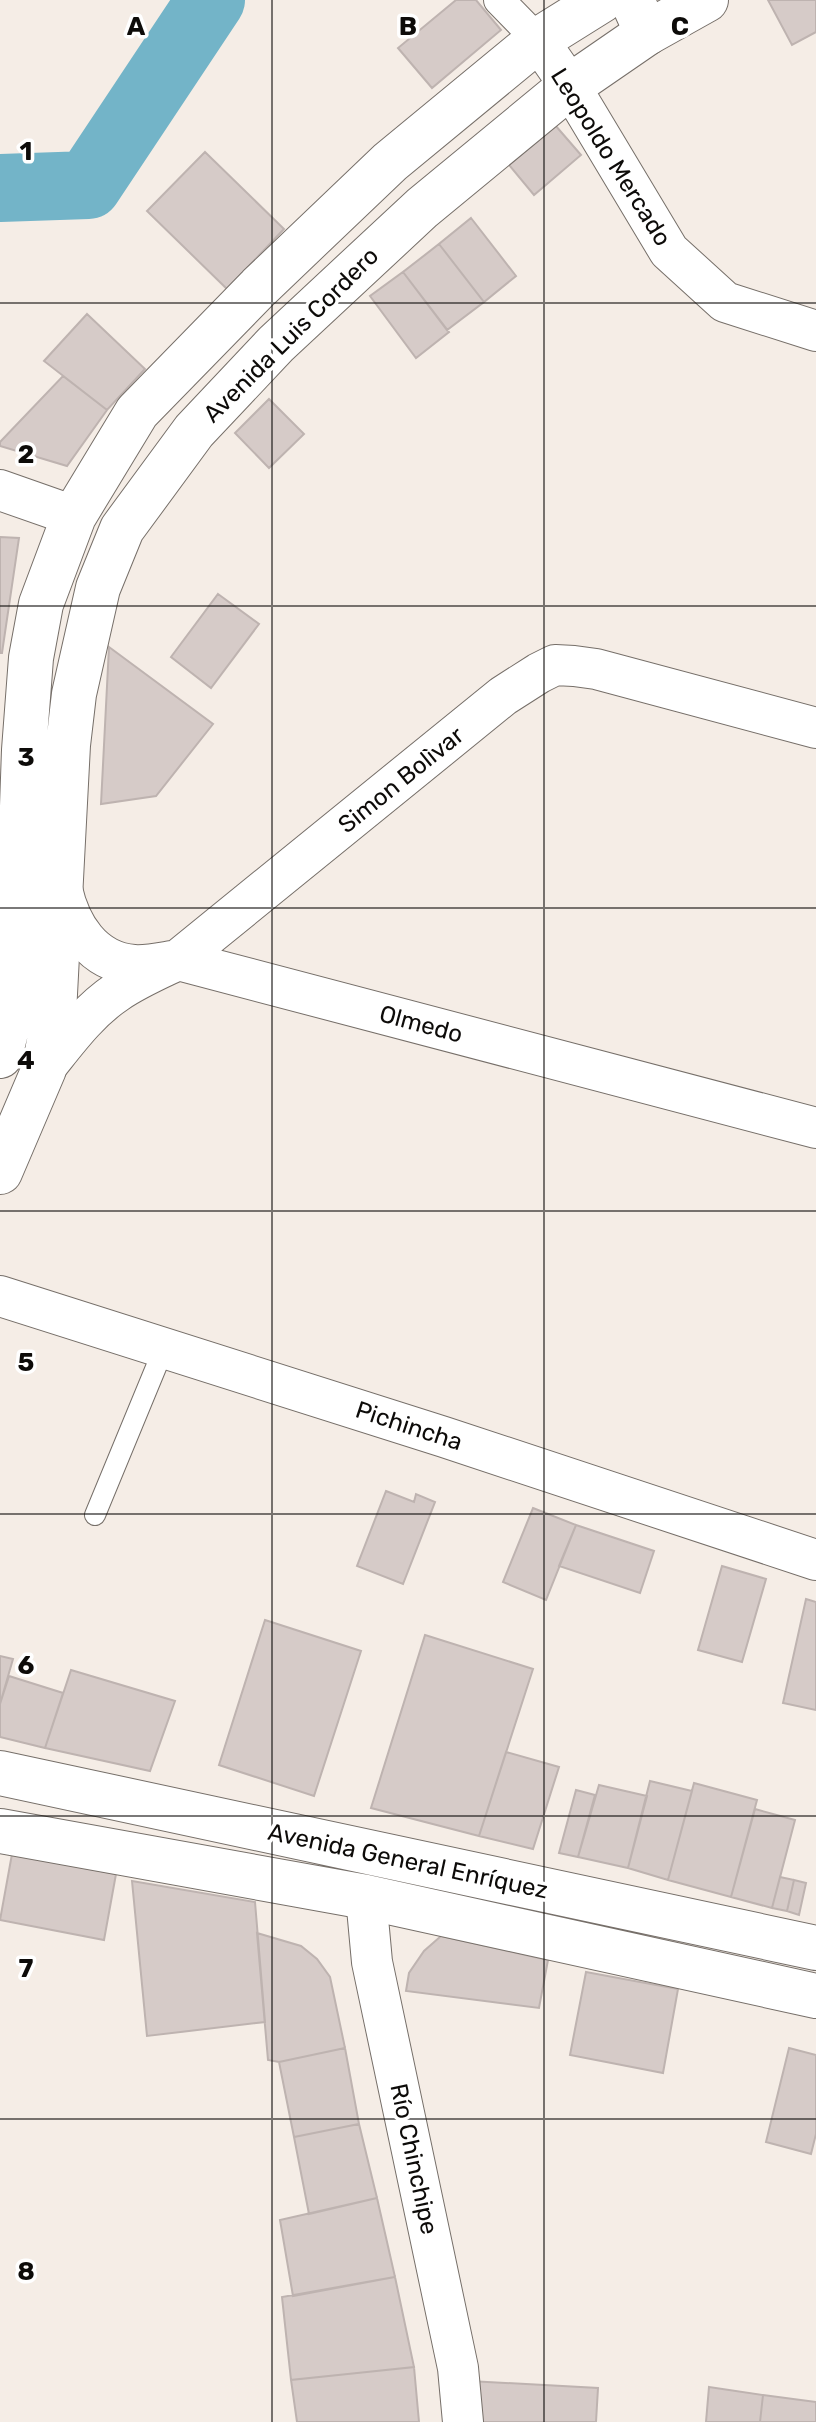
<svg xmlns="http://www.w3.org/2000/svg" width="816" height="2422" viewBox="0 0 816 2422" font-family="Rubik,sans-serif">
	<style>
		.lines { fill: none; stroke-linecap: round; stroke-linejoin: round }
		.river { stroke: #73b4c8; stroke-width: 68 }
		.building { fill: #d6cbc8; stroke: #beb3b0; stroke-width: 2 }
		.service-casing { stroke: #766f69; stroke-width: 22 }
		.pedestrian-casing { stroke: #766f69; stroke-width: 32 }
		.minor-casing { stroke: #766f69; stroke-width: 42 }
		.tertiary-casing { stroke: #766f69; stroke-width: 46 }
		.secondary-casing { stroke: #766f69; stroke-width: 46 }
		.service { stroke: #fff; stroke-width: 20 }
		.pedestrian { stroke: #fff; stroke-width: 30 }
		.minor { stroke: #fff; stroke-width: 40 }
		.tertiary { stroke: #fff; stroke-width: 44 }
		.secondary { stroke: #fff; stroke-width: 44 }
		.grid { fill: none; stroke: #0d0b09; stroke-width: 2; stroke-opacity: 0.55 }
		.labels { text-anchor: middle; stroke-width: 7; stroke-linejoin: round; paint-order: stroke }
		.street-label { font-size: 24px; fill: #0d0b09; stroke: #fff }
		.grid-label { font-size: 26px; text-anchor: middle; font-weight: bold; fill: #0d0b09; stroke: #fff; stroke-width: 7; stroke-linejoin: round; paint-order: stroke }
	</style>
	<rect width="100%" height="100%" fill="#f5ede6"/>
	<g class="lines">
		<!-- river -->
		<path class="river" d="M0 188 88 185 211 0"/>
	</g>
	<!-- building -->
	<path class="building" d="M456 0H476L501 30 432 88 398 48Z
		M768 0H816V32L792 45Z
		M555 125 581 155 534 195 509 165Z
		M205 152 284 229 227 289 147 211Z
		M471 218 516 276 484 302 439 244Z
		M439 244 484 302 447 330 403 272Z
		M403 272 449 332 416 358 370 296Z
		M87 314 145 369 107 410 44 361Z
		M63 376 107 410 67 466 0 446V442Z
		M269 399 304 434 269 468 235 433Z
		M0 537 19 538 2 653H0Z
		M218 594 259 624 211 688 171 657Z
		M109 647 213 724 156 796 101 804Z
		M386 1491 414 1502 416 1494 435 1502 403 1584 357 1566Z
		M533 1508 576 1525 546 1600 503 1582Z
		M576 1525 654 1551 640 1593 559 1566Z
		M722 1566 766 1579 742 1662 698 1650Z
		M806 1599 816 1602V1710L783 1703Z
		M265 1620 361 1651 314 1796 219 1765Z
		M425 1635 533 1669 479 1836 371 1808Z
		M0 1656 13 1659 0 1704Z
		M71 1670 175 1701 150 1771 45 1748Z
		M9 1676 63 1693 45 1748 0 1737V1704Z
		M506 1752 559 1767 533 1849 479 1836Z
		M650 1781 692 1791 668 1880 628 1868Z
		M694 1783 757 1800 731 1897 668 1880Z
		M599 1785 647 1796 628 1868 578 1857Z
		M576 1790 595 1795 578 1857 559 1853Z
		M755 1809 795 1820 772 1908 731 1897Z
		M12 1854 116 1874 104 1940 0 1920Z
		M780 1877 794 1880 787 1911 772 1908Z
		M794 1880 806 1883 799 1915 787 1911Z
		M132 1881 255 1902 265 2022 147 2036Z
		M257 1933 301 1946 317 1959 330 1977 345 2048 279 2062 268 2060Z
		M441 1936 548 1960 539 2008 406 1991 409 1973 424 1951Z
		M586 1972 678 1989 663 2073 570 2055Z
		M345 2048 359 2124 294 2137 279 2062Z
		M789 2048 816 2055V2134L811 2154 766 2142Z
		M359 2124 377 2198 309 2214 294 2137Z
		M377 2198 395 2277 293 2296 280 2220Z
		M395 2277 414 2367 291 2380 282 2297Z
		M414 2367 419 2422H297L291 2380Z
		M469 2381 598 2388 596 2422H478Z
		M709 2387 763 2395 760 2422H706Z
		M763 2395 816 2402V2422H760Z"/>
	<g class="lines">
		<!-- service casing -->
		<g class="service-casing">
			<path id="service" d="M95 1515 164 1348"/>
		</g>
		<!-- pedestrian casing -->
		<g class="pedestrian-casing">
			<path id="pedestrian" d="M499 0 538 40"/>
		</g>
		<!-- minor casing -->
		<g class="minor-casing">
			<path id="minor" d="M538 40 570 86 669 251 725 302 816 331
				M0 490 74 516
				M62 889C70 925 92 962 134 965 148 966 164 962 178 960L816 1128
				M44 1069C66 1042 87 1012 117 992 136 979 157 970 178 960L503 696 539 673 555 665 574 666 596 669 816 728
				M0 1296 444 1437 816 1560
				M366 1897 372 1962 458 2368 463 2422"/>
		</g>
		<!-- tertiary casing -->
		<g class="tertiary-casing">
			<path id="tertiary" d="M632 0 647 33"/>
		</g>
		<!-- secondary casing -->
		<g class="secondary-casing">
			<path id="secondary" d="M0 1056 11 1012 17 947 24 750 31 658 41 604 74 516 137 412 259 287 390 162 538 40 602 0
				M0 1172 44 1069 54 1013 68 745 74 694 98 588 122 529 194 431 276 344 422 208 570 86 647 33 706 0
				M0 1773 816 1948
				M0 1831 366 1897 816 1996"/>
		</g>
		<!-- service -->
		<use href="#service" class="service"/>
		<!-- pedestrian -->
		<use href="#pedestrian" class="pedestrian"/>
		<!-- minor -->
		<use href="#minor" class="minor"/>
		<!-- tertiary -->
		<use href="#tertiary" class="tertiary"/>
		<!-- secondary -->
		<use href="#secondary" class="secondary"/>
	</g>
	<!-- grid -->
	<path class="grid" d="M272 0V2422M544 0V2422M0 303H816M0 606H816M0 908H816M0 1211H816M0 1514H816M0 1816H816M0 2119H816"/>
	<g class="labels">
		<!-- street labels -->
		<g class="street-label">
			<text transform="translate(611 157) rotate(58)" y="8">Leopoldo Mercado</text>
			<text transform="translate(291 335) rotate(-45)" y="8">Avenida Luis Cordero</text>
			<text transform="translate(401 780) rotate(-39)" y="8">Simon Bolìvar</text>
			<text transform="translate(421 1024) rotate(15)" y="8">Olmedo</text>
			<text transform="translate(409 1426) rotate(18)" y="8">Pichincha</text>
			<text transform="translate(408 1861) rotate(12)" y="8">Avenida General Enríquez</text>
			<text transform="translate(414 2159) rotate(78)" y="8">Río Chinchipe</text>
		</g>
	</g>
	<g class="grid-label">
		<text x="136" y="35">A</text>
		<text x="408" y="35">B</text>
		<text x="680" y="35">C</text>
		<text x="26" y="160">1</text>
		<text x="26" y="463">2</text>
		<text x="26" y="766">3</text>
		<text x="26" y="1069">4</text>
		<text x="26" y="1371">5</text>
		<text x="26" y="1674">6</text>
		<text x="26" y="1977">7</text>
		<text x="26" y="2280">8</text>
	</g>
</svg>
